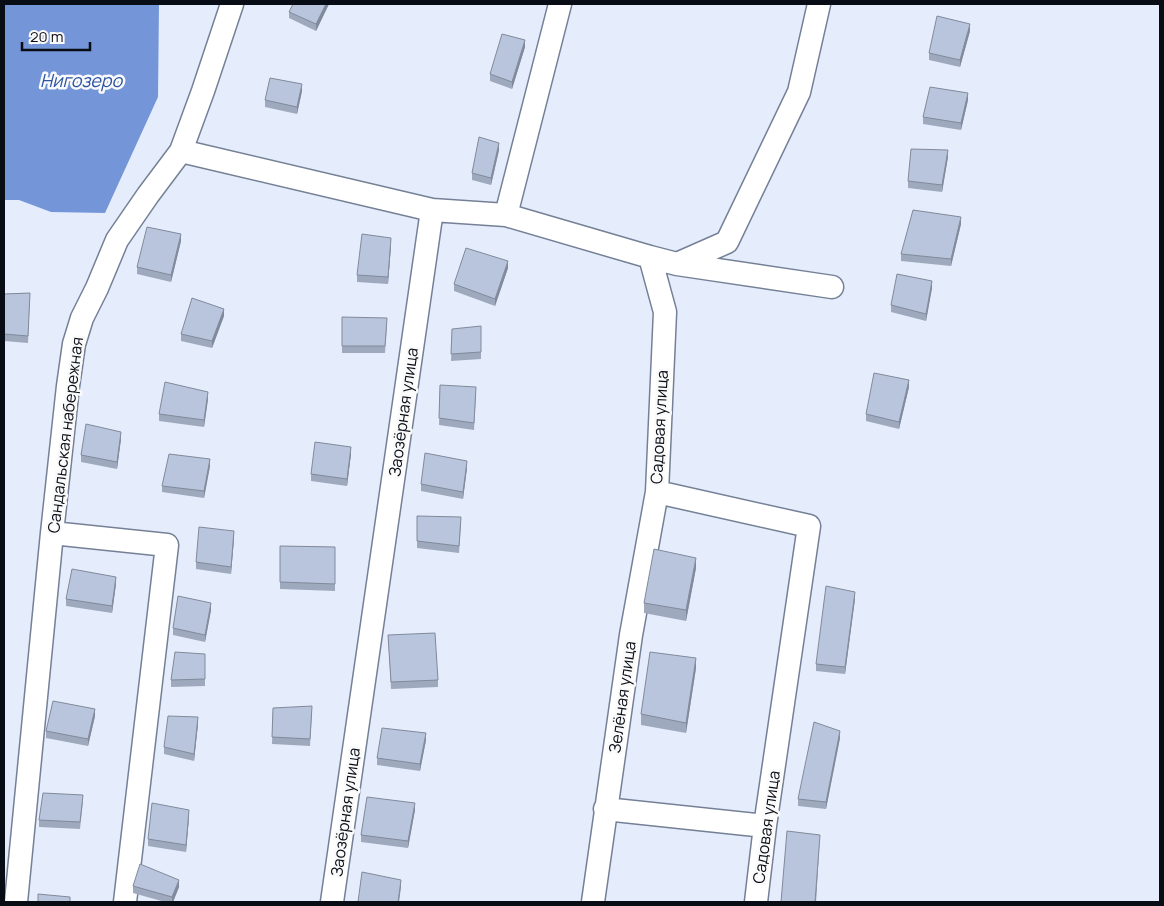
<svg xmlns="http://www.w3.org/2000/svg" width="1164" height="906" viewBox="0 0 1164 906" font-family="Manrope,sans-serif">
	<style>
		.water { fill: #7496d9 }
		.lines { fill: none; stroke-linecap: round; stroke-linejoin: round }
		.street-casing { stroke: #748096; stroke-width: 25 }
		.street { stroke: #fff; stroke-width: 22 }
		.wall { fill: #9ea9be }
		.shaded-wall { fill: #818a9b }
		.building { fill: #b8c5dd; stroke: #818a9b }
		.labels { text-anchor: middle; stroke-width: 5; stroke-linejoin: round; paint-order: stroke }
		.street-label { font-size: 16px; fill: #080c14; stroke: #fafafa }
		.water-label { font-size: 18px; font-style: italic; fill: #2c53a3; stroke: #fafafa }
	</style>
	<rect width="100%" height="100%" fill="#e5edfc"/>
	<!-- water -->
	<path class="water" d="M4 4H159L158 97 105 213 51 212 19 200H4Z"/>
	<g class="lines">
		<!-- street casing -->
		<g class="street-casing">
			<path id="street" d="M181 151 432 210
				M506 215 650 257
				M677 264 832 287
				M52 533 167 545 125 902
				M605 809 765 826
				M16 902 52 533 68 386 74 344 82 318 97 288 117 240 148 195 181 151 203 91 232 4
				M332 902 432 210 506 215 560 4
				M593 902 631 635 657 492
				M756 902 765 826 809 526 657 492 665 312 650 257 677 264 727 242 799 92 819 4"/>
		</g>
		<!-- street -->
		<use href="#street" class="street"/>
	</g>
	<!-- wall -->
	<path class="wall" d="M329 4 316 31 289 18V12Z
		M970 31 960 67 929 60V53Z
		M525 47 512 89 490 81V74Z
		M302 91 297 114 265 107V100Z
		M968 100 961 130 923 124V117Z
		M499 150 491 185 472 180V173Z
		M948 157 942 192 908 188V181Z
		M961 224 951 266 901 261V254Z
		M181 241 171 282 137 274V267Z
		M391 245 388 284 357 282V275Z
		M508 268 495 306 454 291V284Z
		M932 288 926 321 891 312V305Z
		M30 293 28 343 4 341V294Z
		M224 316 212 348 181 341V334Z
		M342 317 387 325 385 353H342Z
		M452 329 481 352V359L451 361Z
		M440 385 476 394 474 430 439 425Z
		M909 387 899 429 866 421V414Z
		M208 399 204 427 159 421V414Z
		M121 439 117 469 81 462V455Z
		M351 454 347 486 311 481V474Z
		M210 466 204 498 162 492V486Z
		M467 468 463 499 421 491V484Z
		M417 516 461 524 459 553 417 548Z
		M234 538 231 574 196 569V562Z
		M280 546 335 547V591L280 589Z
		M696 568 686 621 644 613V603Z
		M116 584 112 613 66 606V599Z
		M855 599 845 674 816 671V664Z
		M211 610 205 642 173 635V628Z
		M388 635 438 680V687L391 689Z
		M205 654V686L171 687V680Z
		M696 668 686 733 641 725V714Z
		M273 708 312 713 310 746 272 744Z
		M95 716 88 746 46 738V731Z
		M198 724 194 761 164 754V747Z
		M840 738 826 809 798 806V799Z
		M426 740 420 771 377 765V758Z
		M83 802 80 829 39 827V820Z
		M415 810 408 848 361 842V835Z
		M189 817 186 852 148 846V839Z
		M133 886 179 887 173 902H165L133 893Z"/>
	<!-- shaded-wall -->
	<path class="shaded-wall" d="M326 4H329L316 31V24Z
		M970 24V31L960 67V60Z
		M525 40V47L512 89V82Z
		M302 84V91L297 114V107Z
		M968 93V100L961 130V123Z
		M499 143V150L491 185V178Z
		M948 150V157L942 192V185Z
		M961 217V224L951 266V259Z
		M181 234V241L171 282V275Z
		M391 238V245L388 284V277Z
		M508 261V268L495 306V299Z
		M932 281V288L926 321V314Z
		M224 309V316L212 348V341Z
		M909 380V387L899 429V422Z
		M208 392V399L204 427V420Z
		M121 432V439L117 469V462Z
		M351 447V454L347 486V479Z
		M210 459V466L204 498V491Z
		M467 461V468L463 499V492Z
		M234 531V538L231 574V567Z
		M696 558V568L686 621V610Z
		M116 577V584L112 613V606Z
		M855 592V599L845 674V667Z
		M211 603V610L205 642V635Z
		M696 658V668L686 733V723Z
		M95 709V716L88 746V739Z
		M198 717V724L194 761V754Z
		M840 731V738L826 809V802Z
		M426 733V740L420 771V764Z
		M415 803V810L408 848V841Z
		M189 810V817L186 852V845Z
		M820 835 816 902H815Z
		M179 880V887L173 902H172V897Z
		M401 880V887L399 902H398Z"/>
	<!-- building -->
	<path class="building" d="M293 4H326L316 24 289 12Z
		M937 16 970 24 960 60 929 53Z
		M502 34 525 40 512 82 490 74Z
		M270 78 302 84 297 107 265 100Z
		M930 87 968 93 961 123 923 117Z
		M479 137 499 143 491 178 472 173Z
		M911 149 948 150 942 185 908 181Z
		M913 210 961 217 951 259 901 254Z
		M147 227 181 234 171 275 137 267Z
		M362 234 391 238 388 277 357 275Z
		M466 248 508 261 495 299 454 284Z
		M897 274 932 281 926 314 891 305Z
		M30 293 28 336 4 334V294Z
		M192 298 224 309 212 341 181 334Z
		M342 317 387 318 385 346H342Z
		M481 326V352L451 354 452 329Z
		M874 373 909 380 899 422 866 414Z
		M165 382 208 392 204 420 159 414Z
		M440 385 476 387 474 423 439 418Z
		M86 424 121 432 117 462 81 455Z
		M315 442 351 447 347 479 311 474Z
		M425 453 467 461 463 492 421 484Z
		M169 454 210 459 204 491 162 486Z
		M417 516 461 517 459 546 417 541Z
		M199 527 234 531 231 567 196 562Z
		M280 546 335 547V584L280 582Z
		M654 549 696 558 686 610 644 603Z
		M72 569 116 577 112 606 66 599Z
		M826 586 855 592 845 667 816 664Z
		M178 596 211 603 205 635 173 628Z
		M435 633 438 680 391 682 388 635Z
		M175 652 205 654V679L171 680Z
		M650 652 696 658 686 723 641 714Z
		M53 701 95 709 88 739 46 731Z
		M312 706 310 739 272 737 273 708Z
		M168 716 198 717 194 754 164 747Z
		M814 722 840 731 826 802 798 799Z
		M382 728 426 733 420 764 377 758Z
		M43 793 83 795 80 822 39 820Z
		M367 797 415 803 408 841 361 835Z
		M152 803 189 810 186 845 148 839Z
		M787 831 820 835 815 902H781Z
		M140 864 179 880 172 897 133 886Z
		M362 872 401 880 398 902H358Z
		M38 894 70 897V902H38Z"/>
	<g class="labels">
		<!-- street labels -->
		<g class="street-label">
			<text transform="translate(403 412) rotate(-82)" y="6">Заозёрная улица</text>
			<text transform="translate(659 427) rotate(-87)" y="6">Садовая улица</text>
			<text transform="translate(65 435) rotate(-83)" y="6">Сандальская набережная</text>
			<text transform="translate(622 697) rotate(-82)" y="6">Зелёная улица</text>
			<text transform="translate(345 812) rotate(-82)" y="6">Заозёрная улица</text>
			<text transform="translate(766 827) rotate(-82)" y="6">Садовая улица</text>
		</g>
		<!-- water labels -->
		<g class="water-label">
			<text x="81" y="87">Нигозеро</text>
		</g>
	</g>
	<!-- border -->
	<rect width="1164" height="906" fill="none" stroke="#080c14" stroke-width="10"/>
	<!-- scale -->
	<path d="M22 42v8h68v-8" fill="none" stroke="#080c14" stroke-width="2.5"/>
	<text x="30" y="42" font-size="15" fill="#080c14" stroke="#fafafa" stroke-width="4" paint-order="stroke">20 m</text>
</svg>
